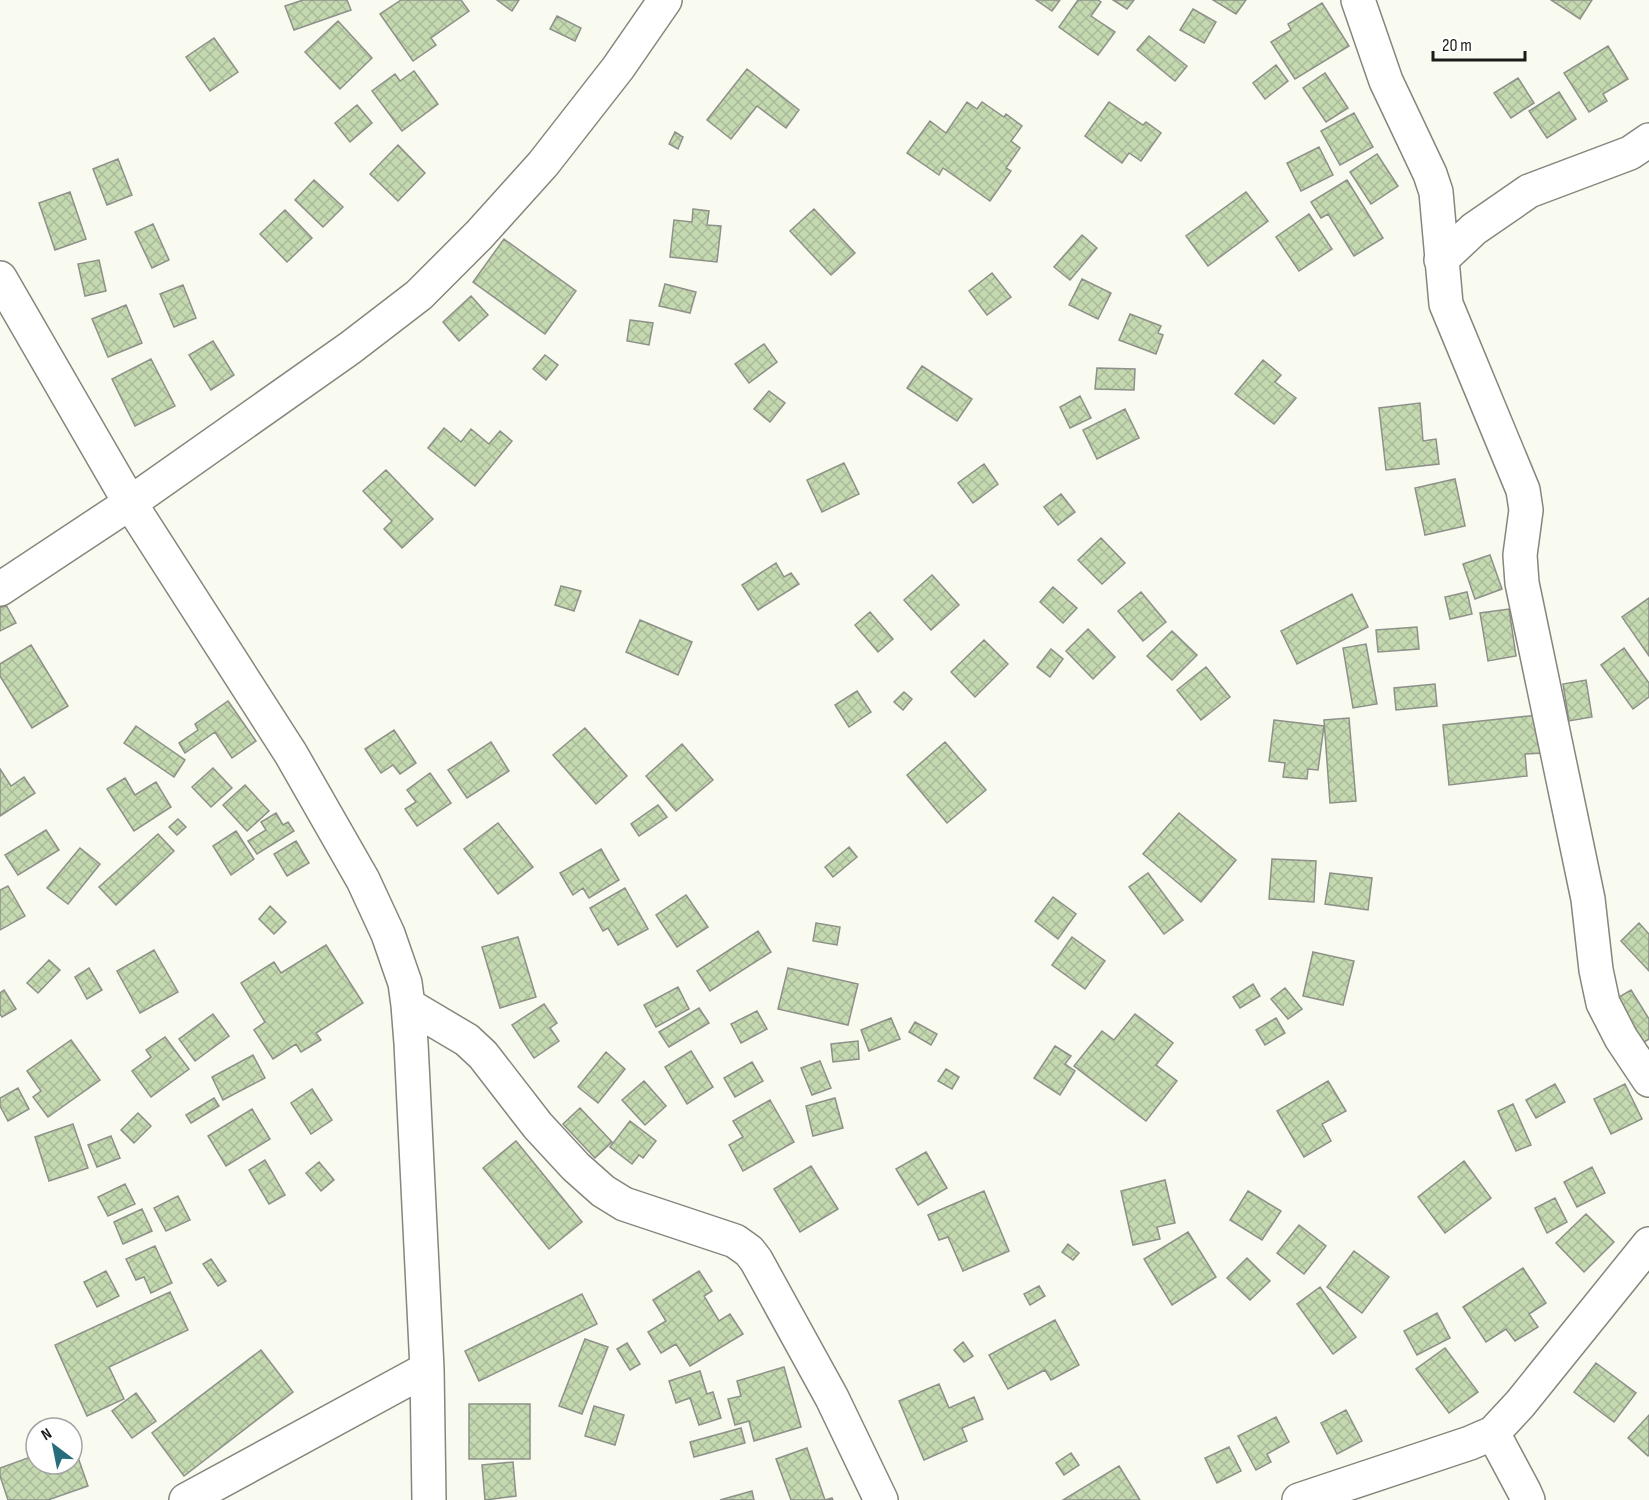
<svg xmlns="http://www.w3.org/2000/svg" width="1649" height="1500" viewBox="0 0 1649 1500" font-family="'Sofia Sans Condensed',sans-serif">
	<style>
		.building { fill: url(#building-cross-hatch); stroke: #8d9189; stroke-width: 1.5 }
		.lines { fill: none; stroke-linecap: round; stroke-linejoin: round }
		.minor-casing { stroke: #86867d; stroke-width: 36 }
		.minor { stroke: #fff; stroke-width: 33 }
	</style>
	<defs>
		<pattern id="building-cross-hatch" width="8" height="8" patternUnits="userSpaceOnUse" patternTransform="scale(1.5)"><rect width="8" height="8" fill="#c5d9b1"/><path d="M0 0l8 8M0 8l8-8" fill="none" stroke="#a9ba98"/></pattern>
	</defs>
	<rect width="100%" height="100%" fill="#f9faf0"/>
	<!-- building -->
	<path class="building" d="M303 0H347L351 10 294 30 285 6Z
		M401 0H461L469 11 431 38 436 45 413 61 380 14Z
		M497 0H519L512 11Z
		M1036 0H1060L1052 11Z
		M1078 0H1098L1101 2 1091 16 1115 32 1098 55 1059 27Z
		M1113 0H1134L1127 9Z
		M1213 0H1246L1236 14Z
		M1551 0H1592L1580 19Z
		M1322 3 1349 46 1295 79 1271 42 1291 30 1288 24Z
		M1193 9 1216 22 1204 43 1180 30Z
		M557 16 581 28 575 41 550 29Z
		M338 21 372 58 340 89 305 52Z
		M1149 36 1187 66 1175 81 1137 50Z
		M214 38 238 72 210 91 186 57Z
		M1608 46 1628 79 1603 94 1607 101 1589 112 1564 73Z
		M1276 65 1288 81 1265 99 1253 83Z
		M747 69 799 110 786 128 757 106 731 139 707 120Z
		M414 71 438 104 402 131 372 91 395 74 400 81Z
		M1325 73 1348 108 1326 122 1303 88Z
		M1518 78 1534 103 1511 118 1494 93Z
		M1559 92 1576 119 1547 138 1529 111Z
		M967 102 977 109 982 102 1004 117 1006 114 1022 126 1011 141 1020 148 1006 168 1011 171 990 201 943 168 939 175 907 153 930 121 946 133Z
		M1109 102 1143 125 1146 122 1161 133 1141 161 1129 153 1122 163 1085 136Z
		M357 105 372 123 350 142 335 123Z
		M1354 113 1373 147 1340 165 1321 131Z
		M675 132 683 137 678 149 669 144Z
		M398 145 425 173 398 201 370 174Z
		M1319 147 1333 175 1301 191 1287 163Z
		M1377 154 1398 186 1371 204 1350 172Z
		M118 159 132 195 107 205 93 169Z
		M314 180 343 207 323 227 295 200Z
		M1347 180 1383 238 1354 256 1328 214 1321 218 1311 202Z
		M70 192 86 239 55 250 39 203Z
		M1246 192 1268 221 1208 266 1186 236Z
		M693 209 709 211 707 225 721 226 717 262 670 257 674 220 692 222Z
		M814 209 855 253 831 275 790 231Z
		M285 210 312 238 287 262 260 234Z
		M1309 214 1332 249 1299 271 1276 237Z
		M153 224 169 260 152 268 135 232Z
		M1082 235 1097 248 1070 280 1054 267Z
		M504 239 576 291 545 334 473 282Z
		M99 260 106 291 85 296 78 264Z
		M992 273 1011 297 987 315 969 291Z
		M1082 279 1111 293 1098 319 1069 305Z
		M665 284 696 292 690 313 659 306Z
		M183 285 196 318 174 327 160 294Z
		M471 296 488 315 459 341 443 322Z
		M126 305 142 343 108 357 92 319Z
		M1130 314 1161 326 1158 333 1163 335 1156 354 1119 340Z
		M630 320 653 323 649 345 627 341Z
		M213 341 234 375 211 390 189 355Z
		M764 344 777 362 749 383 735 364Z
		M545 355 558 365 546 380 533 369Z
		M151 359 175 406 135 426 112 379Z
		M1263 360 1281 375 1275 382 1296 398 1274 424 1235 394Z
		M922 366 972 399 957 421 907 388Z
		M1097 368 1135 369 1134 390 1095 389Z
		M769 391 785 403 770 422 754 409Z
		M1080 396 1091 418 1070 428 1060 407Z
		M1420 403 1423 441 1436 439 1439 464 1386 470 1379 408Z
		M1125 409 1139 438 1097 459 1083 430Z
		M444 428 461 442 471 429 489 444 500 431 512 441 475 486 428 448Z
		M844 463 859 494 822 512 807 480Z
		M984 464 998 484 973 503 958 483Z
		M386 470 433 519 402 548 384 529 392 521 363 491Z
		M1455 479 1465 526 1425 535 1415 488Z
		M1061 494 1075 512 1058 525 1044 507Z
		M1101 538 1125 563 1102 584 1078 560Z
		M1490 555 1502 589 1475 599 1463 564Z
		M776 563 784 577 791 573 799 584 758 610 742 585Z
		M932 575 959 605 931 630 904 600Z
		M561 586 581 591 574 611 555 605Z
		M1053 587 1077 608 1063 623 1040 602Z
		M1141 592 1166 622 1143 641 1118 611Z
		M1467 592 1472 614 1450 619 1445 597Z
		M1352 594 1368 627 1297 664 1281 631Z
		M1649 598V656L1622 617Z
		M6 605 16 623 0 631V608Z
		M1509 609 1516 656 1488 661 1480 613Z
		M870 612 893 639 878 652 855 625Z
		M640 620 692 642 678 675 626 652Z
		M1417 627 1419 649 1378 652 1376 630Z
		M1088 629 1115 657 1093 679 1066 651Z
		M1172 631 1197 655 1172 680 1147 656Z
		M984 640 1008 664 975 697 951 672Z
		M1366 644 1377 704 1353 708 1343 648Z
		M31 645 68 706 32 728 0 676V664Z
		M1624 648 1649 683V697L1633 709 1601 665Z
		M1051 649 1063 659 1050 677 1037 667Z
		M1206 667 1230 697 1201 720 1177 690Z
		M1586 680 1592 717 1569 721 1563 684Z
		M1435 684 1437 706 1396 710 1394 688Z
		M857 691 871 712 849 727 835 705Z
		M904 692 912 699 903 710 894 702Z
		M228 701 256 741 232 758 215 732 185 753 179 743 198 730 195 724Z
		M1539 715 1543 753 1525 754 1527 776 1449 785 1443 725Z
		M1349 718 1356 801 1330 803 1324 720Z
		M1274 720 1324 726 1318 770 1308 769 1307 779 1283 777 1285 763 1269 761Z
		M136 726 185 760 174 777 124 743Z
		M585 728 627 776 596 804 553 755Z
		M394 730 416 763 400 774 393 765 381 773 365 749Z
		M491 742 509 771 467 798 448 770Z
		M945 742 986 790 947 823 907 775Z
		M682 744 713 780 676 811 646 776Z
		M213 768 232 788 211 807 192 787Z
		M0 769 11 786 24 777 35 793 0 816Z
		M430 773 451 803 417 826 405 809 416 802 407 790Z
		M125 778 135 795 156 782 171 807 134 831 107 789Z
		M245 785 269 811 247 831 223 805Z
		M658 805 667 817 639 836 631 824Z
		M276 813 283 825 288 822 294 831 257 854 248 841 266 830 261 822Z
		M1179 813 1236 860 1201 902 1143 854Z
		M178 819 186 827 177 835 169 827Z
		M498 823 533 867 498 894 464 849Z
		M46 830 59 850 18 875 5 855Z
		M236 831 254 859 231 875 213 846Z
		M158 834 174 851 116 905 99 887Z
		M296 841 309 863 287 876 274 854Z
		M849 847 857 857 833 877 825 867Z
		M80 848 100 864 68 904 47 888Z
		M601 849 619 880 589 898 583 888 573 895 560 873Z
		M1272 859 1316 861 1314 902 1269 899Z
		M1148 873 1183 920 1164 934 1129 887Z
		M1330 873 1372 878 1368 910 1325 904Z
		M8 886 25 916 0 930V890Z
		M625 888 648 929 618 945 608 928 603 931 590 908Z
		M686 895 708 927 677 947 656 915Z
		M1053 897 1076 914 1058 939 1035 921Z
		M270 906 286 922 274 934 259 919Z
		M816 923 840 927 837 945 813 941Z
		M1639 923 1649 934V971L1621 941Z
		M758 931 771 952 710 991 697 971Z
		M518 937 536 997 500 1008 482 947Z
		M1072 937 1105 961 1085 989 1052 965Z
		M326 945 363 1003 316 1033 321 1040 301 1052 296 1044 273 1059 254 1030 265 1022 241 983 274 962 281 973Z
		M154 950 178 992 140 1013 117 971Z
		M1313 952 1354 961 1343 1005 1303 996Z
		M49 960 60 970 38 993 27 983Z
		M89 968 102 990 87 999 75 977Z
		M788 968 858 984 848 1025 778 1009Z
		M1253 984 1260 996 1240 1008 1233 997Z
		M678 987 689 1009 656 1027 644 1005Z
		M1285 988 1302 1009 1288 1019 1271 999Z
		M4 990 16 1009 2 1017 0 1014V993Z
		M1631 990 1649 1019V1039L1641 1044 1614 1000Z
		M544 1004 557 1023 550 1028 559 1041 534 1058 512 1025Z
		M699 1008 709 1023 669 1047 659 1032Z
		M757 1011 767 1029 741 1043 731 1024Z
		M213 1014 229 1036 195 1061 179 1039Z
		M1135 1014 1173 1043 1156 1065 1177 1081 1146 1121 1074 1066 1102 1031 1114 1040Z
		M891 1018 900 1039 869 1051 861 1030Z
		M1276 1018 1285 1033 1265 1045 1256 1030Z
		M915 1022 937 1034 931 1045 909 1032Z
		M165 1037 189 1069 151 1097 132 1071 151 1057 146 1050Z
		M71 1040 100 1080 48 1117 33 1097 41 1091 27 1071Z
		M858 1041 859 1059 833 1062 831 1044Z
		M1055 1046 1071 1056 1065 1064 1075 1071 1060 1095 1034 1078Z
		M691 1051 713 1087 687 1104 665 1067Z
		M606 1052 625 1069 598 1103 578 1087Z
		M253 1055 265 1078 223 1100 212 1077Z
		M820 1061 831 1088 812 1095 801 1068Z
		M752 1062 763 1081 735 1097 724 1078Z
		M946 1069 959 1077 952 1089 938 1081Z
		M644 1081 666 1106 645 1125 622 1100Z
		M1328 1081 1346 1111 1322 1124 1331 1141 1304 1157 1277 1111Z
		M1555 1084 1565 1102 1536 1118 1526 1100Z
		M1625 1084 1642 1119 1611 1134 1594 1099Z
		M18 1088 29 1109 8 1121 0 1106V1098Z
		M312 1089 332 1120 311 1134 291 1103Z
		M214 1098 219 1106 191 1123 186 1115Z
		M835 1098 843 1128 813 1136 806 1106Z
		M770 1100 794 1142 743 1171 729 1145 743 1137 733 1121Z
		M1513 1104 1531 1145 1516 1151 1498 1111Z
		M580 1108 612 1142 595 1158 563 1124Z
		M252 1109 270 1139 226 1166 208 1136Z
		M138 1113 151 1126 134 1143 121 1130Z
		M630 1121 656 1141 643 1158 639 1155 632 1164 610 1147Z
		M73 1124 88 1168 49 1181 35 1137Z
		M111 1136 120 1158 97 1167 88 1145Z
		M516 1141 582 1222 549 1249 483 1168Z
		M926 1152 947 1188 918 1205 896 1169Z
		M265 1160 285 1195 269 1204 249 1170Z
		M1464 1161 1491 1198 1445 1233 1418 1197Z
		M319 1162 334 1180 321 1191 306 1173Z
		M811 1166 838 1209 800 1232 774 1189Z
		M1592 1167 1605 1193 1577 1207 1564 1182Z
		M1165 1180 1175 1223 1157 1227 1160 1239 1133 1245 1121 1191Z
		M125 1184 135 1204 108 1216 98 1197Z
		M984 1191 1009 1251 963 1271 948 1237 939 1240 928 1215Z
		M1248 1191 1281 1211 1262 1240 1230 1220Z
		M178 1196 190 1220 166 1231 154 1208Z
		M1555 1198 1567 1222 1547 1233 1535 1208Z
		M142 1209 152 1231 123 1244 114 1222Z
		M1586 1214 1614 1242 1584 1272 1556 1243Z
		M1299 1225 1326 1246 1304 1274 1277 1253Z
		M1188 1232 1216 1277 1172 1305 1144 1259Z
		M1068 1244 1079 1253 1073 1260 1062 1252Z
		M155 1246 172 1283 151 1293 144 1277 136 1280 126 1259Z
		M1354 1251 1389 1277 1362 1313 1327 1287Z
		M1247 1258 1270 1281 1250 1300 1227 1278Z
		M211 1259 226 1281 218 1286 203 1264Z
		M1523 1268 1546 1303 1529 1314 1538 1327 1515 1341 1506 1329 1486 1342 1463 1307Z
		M106 1271 119 1296 97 1307 84 1282Z
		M699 1271 712 1291 704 1296 719 1321 730 1314 743 1334 690 1366 676 1344 661 1353 648 1332 666 1321 653 1300Z
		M1039 1286 1045 1296 1030 1305 1024 1294Z
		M1320 1287 1356 1337 1333 1354 1297 1304Z
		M170 1292 188 1330 109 1367 124 1399 87 1416 55 1345Z
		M582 1294 597 1324 479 1381 465 1351Z
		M1437 1313 1450 1338 1417 1355 1404 1331Z
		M1055 1320 1079 1365 1051 1380 1045 1370 1008 1389 989 1355Z
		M585 1339 608 1347 582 1414 559 1406Z
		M963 1342 973 1356 964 1362 954 1350Z
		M627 1343 640 1364 630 1370 617 1349Z
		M1445 1348 1478 1392 1449 1413 1416 1369Z
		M261 1350 293 1392 184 1476 152 1433Z
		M1596 1363 1636 1393 1614 1422 1574 1392Z
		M784 1367 801 1427 754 1441 749 1421 735 1425 728 1399 741 1396 737 1381Z
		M700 1371 707 1394 713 1392 721 1418 699 1425 690 1398 676 1403 669 1381Z
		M939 1384 949 1408 974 1397 983 1419 962 1428 967 1441 924 1460 899 1401Z
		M136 1393 156 1421 132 1438 112 1411Z
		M469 1404H530V1459H469Z
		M594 1406 624 1415 615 1445 585 1436Z
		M1346 1410 1362 1441 1337 1454 1321 1423Z
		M1649 1415V1455L1648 1456 1628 1438Z
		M1276 1417 1289 1442 1267 1454 1271 1462 1256 1470 1238 1436Z
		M741 1428 745 1443 694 1457 690 1442Z
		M72 1443H73L88 1486 48 1500H8L0 1476V1468L36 1455V1464H72Z
		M1229 1447 1241 1471 1217 1483 1205 1458Z
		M807 1448 825 1500 832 1498 833 1500H791L776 1459Z
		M1071 1453 1079 1465 1064 1475 1056 1463Z
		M513 1462 516 1496 485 1500 482 1465Z
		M1119 1466 1140 1500H1063Z
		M752 1491 754 1500H720Z"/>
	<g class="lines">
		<!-- minor casing -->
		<g class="minor-casing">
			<path id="minor" d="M1358 0 1386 81 1430 174 1436 192 1446 304 1523 490 1526 510 1520 555 1522 583 1588 899 1596 970 1603 1003 1621 1038 1649 1080
				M1441 260 1474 229 1529 191 1630 153 1649 140
				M0 278 130 503 291 754 363 880 388 934 405 983 408 1005 411 1043 427 1369 429 1500
				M0 589 130 503 350 348 419 295 479 235 543 164 618 68 665 0
				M408 1005 467 1040 483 1055 538 1126 576 1167 603 1191 624 1204 735 1241 749 1251 756 1260 832 1398 881 1500
				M186 1500 427 1369
				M1299 1500 1470 1443 1493 1433
				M1528 1500 1524 1491 1493 1433 1520 1404 1649 1244"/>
		</g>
		<!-- minor -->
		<use href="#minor" class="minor"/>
	</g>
	<!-- north arrow -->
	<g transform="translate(54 1446) rotate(328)"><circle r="28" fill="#ffffff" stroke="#a4a4a3" stroke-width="1.5"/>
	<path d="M0-4.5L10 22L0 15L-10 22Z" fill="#266e7b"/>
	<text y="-9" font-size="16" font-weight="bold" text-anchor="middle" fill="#1b1c18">N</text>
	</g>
	<!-- scale -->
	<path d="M1433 51v9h92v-9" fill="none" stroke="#1b1c18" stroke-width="3"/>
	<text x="1442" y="51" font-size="18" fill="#1b1c18" stroke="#ffffff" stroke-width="4.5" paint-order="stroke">20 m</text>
</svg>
